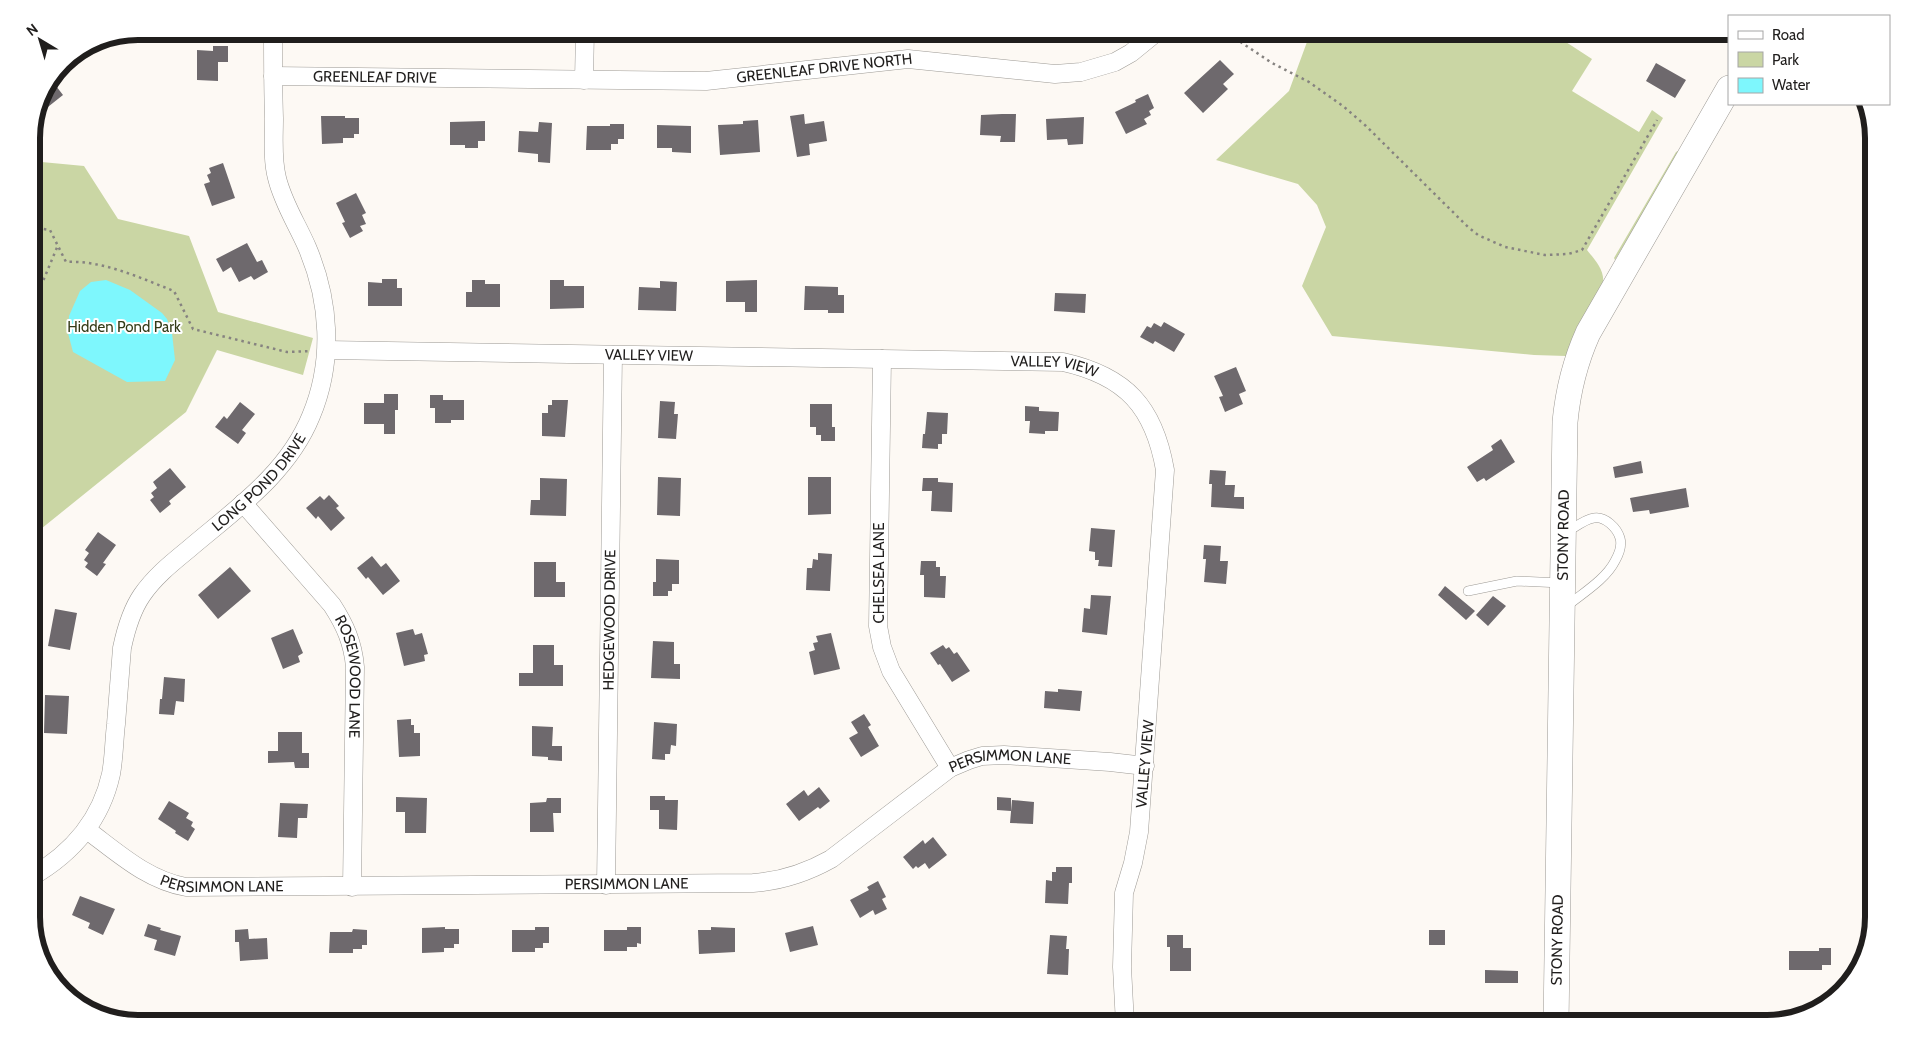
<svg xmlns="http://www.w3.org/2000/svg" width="1905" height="1055" viewBox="0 0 1905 1055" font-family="Cabin,sans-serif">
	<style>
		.green { fill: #cad6a4 }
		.water { fill: #7ef7fd }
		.building { fill: #6e696d }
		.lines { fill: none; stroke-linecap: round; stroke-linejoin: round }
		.lane-casing { stroke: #9d9a95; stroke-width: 10 }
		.street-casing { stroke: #9d9a95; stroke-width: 19 }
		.secondary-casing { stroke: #9d9a95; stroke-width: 26 }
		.path { stroke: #868380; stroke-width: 2.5; stroke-dasharray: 2.5 4; stroke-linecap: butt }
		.lane { stroke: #fff; stroke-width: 9 }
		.street { stroke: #fff; stroke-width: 18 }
		.secondary { stroke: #fff; stroke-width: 25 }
		.labels { text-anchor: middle; stroke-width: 4; stroke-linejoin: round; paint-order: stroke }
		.street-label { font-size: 15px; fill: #201e1d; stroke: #fff }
		.park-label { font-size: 15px; fill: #333a17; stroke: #fff }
		.rim { fill: none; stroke: #201e1d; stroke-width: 6 }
	</style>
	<rect width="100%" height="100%" fill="#fdf9f4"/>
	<!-- green -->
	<path class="green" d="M1311 31H1549L1592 59 1572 91 1639 132 1652 110 1663 118 1587 250C1594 259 1605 270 1603 283L1566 356 1534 355 1332 336 1302 286 1326 227 1317 205 1298 184 1216 160 1289 91Z
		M1678 151 1679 152 1615 260 1614 258 1676 152Z
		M31 161 84 166 118 219 189 236 218 312 313 338 303 375 217 350 186 412 31 537Z"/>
	<!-- water -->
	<path class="water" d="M106 280 130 290 162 313 167 319 172 333 175 360 165 381 127 382 73 352 68 333 69 316 80 291 91 282Z"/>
	<!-- building -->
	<path class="building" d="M213 46H228V62H218V81L197 80V50L213 51Z
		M1220 60 1234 74 1223 84 1228 89 1203 113 1184 93Z
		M1656 63 1686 80 1675 98 1646 81Z
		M53 82 63 95 34 118 39 97 44 90Z
		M1148 94 1154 108 1149 111 1151 115 1144 119 1147 124 1126 134 1115 112 1136 102 1135 100Z
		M804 114 805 124 824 121 827 141 809 144 810 155 797 157 790 116Z
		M1002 114H1016L1015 142H1000L1001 136 980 135 981 115Z
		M321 116H345V118H359V134H354V138H343V143L322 144Z
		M1084 117 1083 144 1068 145 1067 139 1047 140 1046 119Z
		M758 120 760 152 720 155 718 125 743 124V121Z
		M485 121V141H478V148H465V145H450V122Z
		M539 122 552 123 550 163 538 162V154L518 152 519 131 538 132Z
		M610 124H624V139H618V144H611V150H586L587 126H610Z
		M657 125 691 126V153L672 152V148H657Z
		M223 163 235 198 212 206 204 184 210 182 207 175 211 173 209 168Z
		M356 193 366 213 362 215 366 224 360 226 363 231 350 238 342 223 345 222 336 203Z
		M247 243 257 262 262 260 268 272 254 280 251 276 239 282 231 267 223 272 216 259Z
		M382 279H397V288H402V306H368V282L382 283Z
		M472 280H485V284H500V307H466V292H472Z
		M550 280H564V286H584V308L550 309Z
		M757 280V312H745V302H726V281Z
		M660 281 677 282 676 311 638 310 639 287 660 288Z
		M805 286 838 287V295H844V313H828V310H804Z
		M1055 293 1086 294 1085 313 1054 311Z
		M1164 322 1185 334 1174 352 1155 341 1153 344 1140 337 1147 326 1151 328 1154 323 1161 327Z
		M1236 367 1246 391 1239 394 1243 404 1225 412 1219 397 1223 396 1214 376Z
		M384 394H398V410H395V434H384V424H364V403H384Z
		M430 395H443V400H464V420H451V423H435V408H430Z
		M552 400H568L565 437 542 436V413H548V405H552Z
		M660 401 675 402 674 414H678L676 439 658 438Z
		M240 402 255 414 242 430 246 433 238 444 215 427 224 416 227 419Z
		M810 404H832V427H835V441H821V435H816V427H810Z
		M1025 406 1039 407V411L1059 412 1058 431H1045V434L1029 433 1030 421H1025Z
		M927 412 948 413 947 434H942V444H938V449L922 448 923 434H925Z
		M1501 439 1515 462 1486 481 1484 478 1477 482 1467 467 1493 450 1491 446Z
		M1641 461 1643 473 1615 478 1613 467Z
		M170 468 186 487 169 501 171 504 160 513 150 500 154 497 151 493 157 488 153 482Z
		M1210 470 1226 471 1225 485H1235L1234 497H1244V509L1211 507 1212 484H1209Z
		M658 477 681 478 680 516 657 515Z
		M808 477H831V514L808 515Z
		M540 478 567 479 566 516 530 515 531 500H540Z
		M923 478H938V482L953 483 952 512 931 511 932 491H922Z
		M1686 488 1689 507 1650 514 1649 510 1633 512 1630 498Z
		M329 495 339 506 336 508 345 518 331 531 318 516 316 519 306 508 320 496 324 500Z
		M1091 528 1115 530 1112 567 1098 566 1099 560H1095V552L1089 551Z
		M98 532 116 545 103 563 106 564 97 576 85 567 88 563 84 560 89 553 85 550Z
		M1204 545 1221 546 1220 561H1228L1226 584 1204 582 1206 559H1203Z
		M818 553 832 554 830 591 806 590 807 568H812L813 559 818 560Z
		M372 556 381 567 386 563 400 581 383 595 368 577 366 579 357 568Z
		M656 559 679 560V584H672V591H668V596H653V582H656Z
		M921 561H936V567H940V576H946L945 598 924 597V575H920Z
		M534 562H556V582H565V597H534Z
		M230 567 251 591 218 619 198 595Z
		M1445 586 1475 611 1466 620 1438 595Z
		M1091 595 1111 596 1107 635 1082 632 1084 608 1090 609Z
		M1493 596 1506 606 1488 626 1476 615Z
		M55 609 77 613 70 650 48 646Z
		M293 629 303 653 298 656 300 662 283 669 271 638Z
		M413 629 415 635 422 633 428 654 424 655 425 661 404 666 396 633Z
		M831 633 840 669 814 675 809 652 815 650 813 643 818 642 816 636Z
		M653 641 674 642V664H680V679L651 678Z
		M533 645H554V665H563V686H519V673H533Z
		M943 645 946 649 949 647 954 654 957 652 970 671 952 682 940 664 938 665 930 653Z
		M164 677 185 679 184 702 176 701 174 715 159 714 160 699H162Z
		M1058 689 1082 691 1080 711 1044 708 1045 691 1058 692Z
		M45 695 69 696 67 734 44 733Z
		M864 714 871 725 868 727 879 746 861 757 849 738 858 733 851 722Z
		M411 719V725H414V733H420V756L399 757 397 720Z
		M654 722 677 724 676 746 671 745 670 754H665V760L652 759Z
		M532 726 553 727 552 746H562V761L548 760V757L532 756Z
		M278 732H302V753H309V768H295L294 762 268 763V751H278Z
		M819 787 830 801 820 809 818 807 799 821 786 804 804 790 808 796Z
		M650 796H665V800H678L677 830 659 829V810H650Z
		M396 797 427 798 426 833H405V812H396Z
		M997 797 1011 798V811L997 810Z
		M547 798H561V813H553L554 832H530V803L546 802Z
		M1012 800 1034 802 1033 824 1010 823Z
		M169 801 189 813 186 818 193 822 191 826 195 829 188 841 175 833 176 831 158 819Z
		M280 803 308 804 307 818H298L297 838 278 837Z
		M933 837 947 855 929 869 925 863 918 868 916 866 913 869 903 857 923 840 925 844Z
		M1056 867H1072V883H1069L1068 904 1045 903 1046 880 1052 881V872H1056Z
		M878 881 886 897 882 899 887 909 875 915 873 910 860 918 850 900 869 890 867 887Z
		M80 896 115 909 103 935 88 928 90 923 72 915Z
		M148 924 161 928 160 930 181 936 175 956 154 950 157 940 144 936Z
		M813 926 818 945 790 952 785 933Z
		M445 927V929H459V944H454V948H444V952L422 953V928Z
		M535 927H549V943H543V948H535V952H512V930H535Z
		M627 927H641V944L637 943V947H627V951H604V930H627Z
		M711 927 735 928V952L699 954 698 930H711Z
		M248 929 249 939 267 938 268 959 240 961 239 942H235V930Z
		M353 929 367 930V945H362V949H353V953H329L330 932H352Z
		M1429 930H1445V945H1429Z
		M1050 935 1067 936 1066 949H1069L1068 975 1047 974Z
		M1167 935H1183V948H1191V971H1170V947H1167Z
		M1819 948H1831V965H1822V970H1789V951H1819Z
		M1485 970 1518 971V983H1485Z"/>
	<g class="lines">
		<!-- lane casing -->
		<g class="lane-casing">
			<path id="lane" d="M1567 532C1574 528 1585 519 1594 518 1605 516 1617 528 1620 538 1622 545 1619 554 1615 561 1606 579 1583 593 1567 606
				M1468 591 1517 581 1561 583"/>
		</g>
		<!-- street casing -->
		<g class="street-casing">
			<g id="street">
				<path id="s1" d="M273 76 706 81 908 59 1055 74 1081 72 1115 62 1131 53 1158 31"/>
				<path d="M584 80 585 31"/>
				<path id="s2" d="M327 350 1063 362C1126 376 1154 407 1165 470L1139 832 1133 863 1124 893 1122 967 1125 1024"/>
				<path d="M882 359 878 626 882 647 891 671 950 768"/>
				<path id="s3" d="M243 503 332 605C345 625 353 643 355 667L352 887"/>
				<path id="s4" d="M87 830C118 853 147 880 186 887L753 883C782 881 806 873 831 859L950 768 969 760 982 756 1004 755 1110 762 1145 766"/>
				<path id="s5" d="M31 877C71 854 101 820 111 774 114 758 114 741 116 724 118 699 120 673 122 648 126 629 131 611 142 595 155 576 173 562 190 548 236 509 288 473 311 416 334 361 330 301 307 247 297 224 283 203 277 178 272 159 274 138 274 118 273 89 273 60 273 31"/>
				<path id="s6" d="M606 885 613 355"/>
			</g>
		</g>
		<!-- secondary casing -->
		<g class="secondary-casing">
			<g id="secondary">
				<path id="s7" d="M1556 1024 1565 422C1568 390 1575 362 1588 333L1729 88"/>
			</g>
		</g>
		<!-- path -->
		<path class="path" d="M1224 31 1272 63 1309 82 1343 106 1366 126 1468 227 1478 235 1505 247 1545 255 1568 254 1582 250 1657 120
			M31 227 50 230 66 262C103 260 140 278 174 291L193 329 287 352 311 351
			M31 310 58 245"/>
		<!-- lane -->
		<use href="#lane" class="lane"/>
		<!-- street -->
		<use href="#street" class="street"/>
		<!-- secondary -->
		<use href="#secondary" class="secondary"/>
	</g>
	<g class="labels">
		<!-- street labels -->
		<g class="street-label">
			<text dy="5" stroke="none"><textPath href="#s1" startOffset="552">GREENLEAF DRIVE NORTH</textPath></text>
			<text dy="5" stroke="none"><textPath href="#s1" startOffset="102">GREENLEAF DRIVE</textPath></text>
			<text dy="5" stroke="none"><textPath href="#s2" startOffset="322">VALLEY VIEW</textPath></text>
			<text dy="5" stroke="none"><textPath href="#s2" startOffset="728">VALLEY VIEW</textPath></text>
			<text dy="5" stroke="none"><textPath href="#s5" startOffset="481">LONG POND DRIVE</textPath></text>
			<text dy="5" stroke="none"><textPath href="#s7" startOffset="489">STONY ROAD</textPath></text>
			<text transform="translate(879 573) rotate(-90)" y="5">CHELSEA LANE</text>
			<text dy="5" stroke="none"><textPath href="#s6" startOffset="265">HEDGEWOOD DRIVE</textPath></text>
			<text dy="5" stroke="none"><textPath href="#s3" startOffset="211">ROSEWOOD LANE</textPath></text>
			<text transform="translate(1145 764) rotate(-85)" y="5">VALLEY VIEW</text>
			<text dy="5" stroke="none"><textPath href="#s4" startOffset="976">PERSIMMON LANE</textPath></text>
			<text dy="5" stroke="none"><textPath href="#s4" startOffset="151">PERSIMMON LANE</textPath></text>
			<text dy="5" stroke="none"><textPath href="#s4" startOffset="556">PERSIMMON LANE</textPath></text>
			<text dy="5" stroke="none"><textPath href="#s7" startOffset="84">STONY ROAD</textPath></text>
		</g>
		<!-- park labels -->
		<g class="park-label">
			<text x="124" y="332">Hidden Pond Park</text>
		</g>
	</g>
	<!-- crop -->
	<path d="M0 0H1905V1055H0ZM138 40H1767A98 98 0 0 1 1865 138V917A98 98 0 0 1 1767 1015H138A98 98 0 0 1 40 917V138A98 98 0 0 1 138 40Z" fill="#fff" fill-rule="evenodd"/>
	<path class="rim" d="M138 40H1767A98 98 0 0 1 1865 138V917A98 98 0 0 1 1767 1015H138A98 98 0 0 1 40 917V138A98 98 0 0 1 138 40Z"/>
	<!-- legend -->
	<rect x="1728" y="15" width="162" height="90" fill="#ffffff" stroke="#a6a5a5"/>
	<rect x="1738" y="31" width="25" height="8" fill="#ffffff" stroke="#a6a5a5"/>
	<text x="1772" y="40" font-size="15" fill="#201e1d">Road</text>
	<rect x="1738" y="52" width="25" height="15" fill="#cad6a4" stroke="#a6a5a5"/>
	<text x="1772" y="65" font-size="15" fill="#201e1d">Park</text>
	<rect x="1738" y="78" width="25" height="15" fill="#7ef7fd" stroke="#a6a5a5"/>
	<text x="1772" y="90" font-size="15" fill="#201e1d">Water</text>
	<!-- north arrow -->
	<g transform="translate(40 40) rotate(322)" stroke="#ffffff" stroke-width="4" paint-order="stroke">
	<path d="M0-4L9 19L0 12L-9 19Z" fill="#201e1d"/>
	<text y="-8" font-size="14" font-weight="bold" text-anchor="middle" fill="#201e1d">N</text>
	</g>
</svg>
